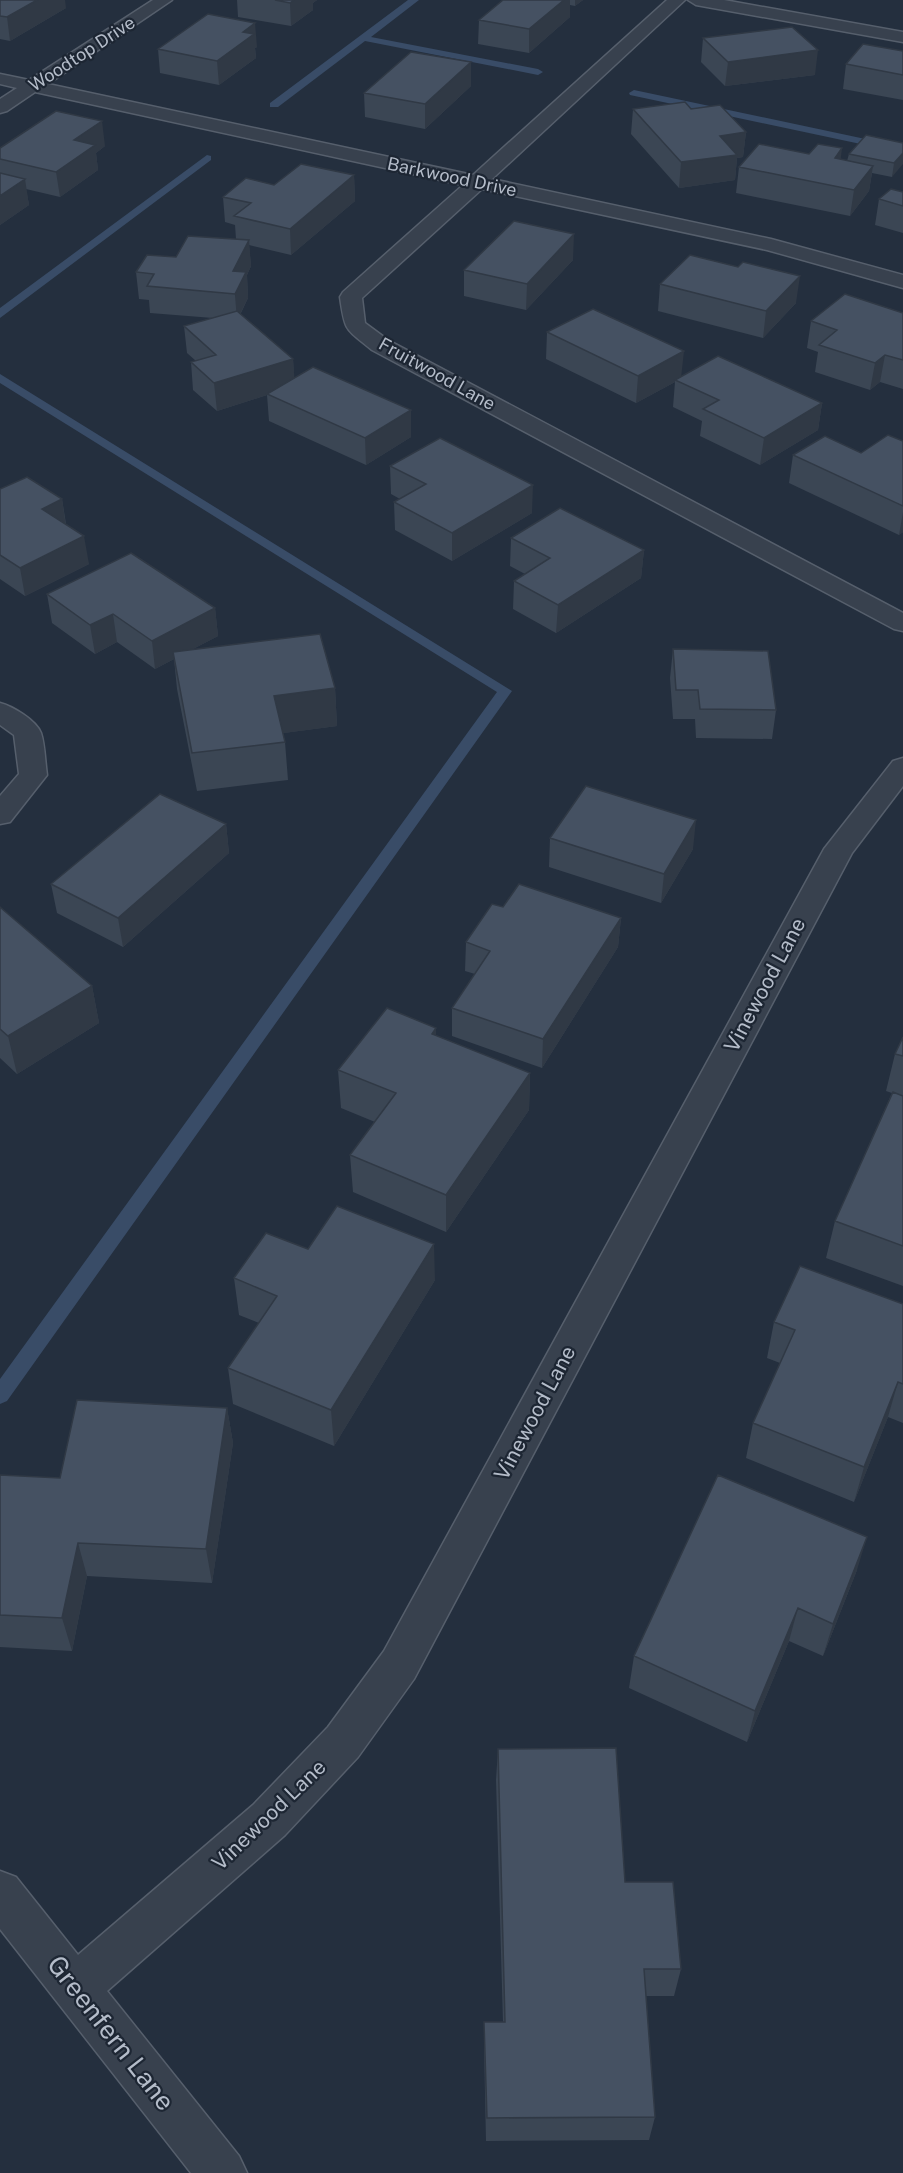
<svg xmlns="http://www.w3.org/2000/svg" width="903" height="2173" viewBox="0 0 903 2173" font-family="'Public Sans',sans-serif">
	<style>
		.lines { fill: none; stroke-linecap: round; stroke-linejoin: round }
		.stream { fill: #394c67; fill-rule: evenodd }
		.minor-casing { stroke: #565f6c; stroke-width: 3 }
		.minor { fill: #38414e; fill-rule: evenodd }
		.wall { fill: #3b4654 }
		.shaded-wall { fill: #303945 }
		.building { fill: #455162; stroke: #303945; stroke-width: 1.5 }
		.labels { text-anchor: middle; stroke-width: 4.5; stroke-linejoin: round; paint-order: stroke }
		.far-street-label { font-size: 18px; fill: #b4bcc9; stroke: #1d2633 }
		.street-label { font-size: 21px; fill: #b4bcc9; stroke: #1d2633 }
		.near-street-label { font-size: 26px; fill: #b4bcc9; stroke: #1d2633 }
	</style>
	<rect width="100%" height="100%" fill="#242f3e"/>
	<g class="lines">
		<!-- stream -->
		<path class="stream" d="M408 0H419L371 37 538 69 543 72 538 75 365 41 278 107H270V103Z
			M634 90 903 147V153L630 95 629 93Z
			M207 155 211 156V160L0 318V308Z
			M0 374 512 691 7 1401 0 1404V1379L497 692 0 383Z"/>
		<!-- minor casing -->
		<g class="minor-casing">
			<path id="minor" d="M153 0H172L48 84 473 175 667 0H685L492 179 771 239 903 275V288L767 250 482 189 362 298 365 323 388 340 903 613V631L894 629 372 350C345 328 345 332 340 297L343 292 463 185 35 92 7 111 0 113V99L17 88 0 84V74L29 80Z
				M688 0H724L903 32V42L696 5Z
				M0 703C12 706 36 720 41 733 45 745 45 762 47 775L10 822 0 824V796L19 774 14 735 0 725Z
				M903 758V786L852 853 414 1679 358 1757 285 1835 107 1991 239 2156 247 2173H191L0 1929V1871L16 1877 78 1955 253 1805 328 1727 384 1651 824 849 893 761Z"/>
		</g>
		<!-- minor -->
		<use href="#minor" class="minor"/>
	</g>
	<!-- wall -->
	<path class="wall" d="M0 0 66 8 10 41 0 39Z
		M237 0H317L313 3V10L291 26 238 17Z
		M503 0H583L575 6 570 5V17L529 53 478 44 479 20Z
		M703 38 815 75 725 86 701 62Z
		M257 47 255 48 256 58 219 85 160 73 158 49Z
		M903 51V100L843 89 846 64Z
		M471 62V86L425 129 365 117 364 93Z
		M633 109H691L746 132 743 157 737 158 735 180 679 188 631 134Z
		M903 143 892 177 872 173 869 191 850 216 736 193 739 167 841 160 847 161 849 154Z
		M105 146 96 153 98 170 60 197 26 189 29 205 0 225V148Z
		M354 175 355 201 291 255 249 245 251 266 247 275 248 298 240 315 293 359 294 378 411 437 366 465 269 421 267 395 217 411 193 390 191 362 196 361 187 353 184 326 213 318 150 313 149 300 139 299 136 272 176 257 236 239 235 225 225 222 223 197 274 185Z
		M903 192V233L875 225 879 199Z
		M573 260 526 310 464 296V270Z
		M660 284 796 303 763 338 658 311Z
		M903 313V389L880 382 870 390 815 372 818 352 807 348 811 321Z
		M547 332 681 376 822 403 818 430 760 465 700 436 702 421 673 407 675 382 636 403 546 359Z
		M903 441V532L899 535 789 483 793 455 861 453Z
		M390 466 532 513 452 561 395 530 394 502 400 499 391 494Z
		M0 489 62 499 66 524 89 564 25 596 0 579Z
		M511 538 644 550 641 578 556 633 513 609 514 581 525 574 510 566Z
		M47 594 215 608 218 636 193 649 335 688 337 726 283 733 285 742 288 780 197 791 177 689 174 659 155 669 117 642 95 654 52 623Z
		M673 649 776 710 772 739 696 738 695 719H673L670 678Z
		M226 824 229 853 123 947 57 913 51 884Z
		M550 838 693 849 661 903 549 867Z
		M0 907 92 986 99 1023 17 1074 0 1058Z
		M503 907 621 918 618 947 542 1068 452 1036V1008L475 974 465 971 466 942Z
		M436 1036 530 1073 529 1110 446 1232 353 1192 350 1155 375 1122 341 1108 338 1070Z
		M903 1037V1286L826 1258 835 1221 892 1093 886 1091 895 1054Z
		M308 1249 435 1280 334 1446 233 1404 228 1368 259 1323 239 1315 234 1278Z
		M903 1304V1423L888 1417 854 1502 746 1458 753 1423 780 1363 767 1358 774 1322Z
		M227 1408 233 1443 212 1583 87 1576 72 1651 0 1647V1475L60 1478Z
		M857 1570 823 1656 789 1641 747 1742 629 1688 634 1656Z
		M498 1749 625 1882 681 1969 674 1996H646L655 2117 649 2140 486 2141 484 2048V2022H503L496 1780Z"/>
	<!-- shaded-wall -->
	<path class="shaded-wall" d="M37 0H65L66 8 10 41 7 17Z
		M294 0H317L313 3V10L291 26 290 3Z
		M564 0H570V17L529 53V29Z
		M575 0H583L575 6Z
		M255 23 257 47 255 48 256 58 219 85 217 61 243 32Z
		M818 50 815 75 725 86 728 62Z
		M471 62V86L425 129V104Z
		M102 121 105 146 96 153 98 170 60 197 56 172 74 140Z
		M746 132 743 157 737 158 735 180 679 188 681 162 720 136Z
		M842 148 839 174 835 158Z
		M903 153V164L892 177 894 163Z
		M873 166 869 191 850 216 854 190Z
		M354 175 355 201 291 255 290 229Z
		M25 179 29 205 0 225V196Z
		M574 234 573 260 526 310 527 284Z
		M249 240 251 266 247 275 248 298 237 320 233 271Z
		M800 276 796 303 763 338 766 311Z
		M684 351 681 378 675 380V382L636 403 638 376Z
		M885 355 880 382 870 390 875 363Z
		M293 359 295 386 267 394V395L217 411 214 383Z
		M822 403 818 430 760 465 764 438Z
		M411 410V437L366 465 365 438Z
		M533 485 532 513 452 561V533Z
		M62 499 66 527 42 509Z
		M903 512V532L899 535Z
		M84 536 89 564 25 596 20 568Z
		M644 550 641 578 556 633 558 605Z
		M215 608 218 636 174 659 173 652 174 659 155 669 152 641Z
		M113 614 117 642 95 654 90 625Z
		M335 688 337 726 277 734 274 696Z
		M696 820 693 849 661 903 664 874Z
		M226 824 229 853 123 947 118 918Z
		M621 918 618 947 542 1068 543 1039Z
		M92 986 99 1023 17 1074 8 1036Z
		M436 1028V1066L432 1034Z
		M530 1073 529 1110 446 1232V1195Z
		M434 1244 435 1280 334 1446 331 1410Z
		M898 1382 888 1417 854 1502 864 1467Z
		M227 1408 233 1443 212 1583 206 1549Z
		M867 1537 857 1570 823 1656 833 1624Z
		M78 1543 87 1576 72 1651 62 1618Z
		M798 1608 789 1641 747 1742 755 1711Z"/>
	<!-- building -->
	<path class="building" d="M0 0H37L7 17 0 16Z
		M275 0H294L290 3Z
		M503 0H564L529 29 479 20Z
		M208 14 255 23 243 32 254 34 217 61 158 49Z
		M792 27 818 50 728 62 703 38Z
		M863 44 903 51V75L846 64Z
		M411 52 471 62 425 104 364 93Z
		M685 102 691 109 720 105 746 132 720 136 737 155 681 162 633 109Z
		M56 111 102 121 74 140 95 145 56 172 0 159V148Z
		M866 135 903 143V153L894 163 849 154Z
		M759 144 809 154 818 144 842 148 835 158 873 166 854 190 739 167Z
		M301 164 354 175 290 229 234 216 251 203 223 197 246 178 274 185Z
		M0 173 25 179 0 196Z
		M891 189 903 192V206L879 199Z
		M514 221 574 234 527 284 464 270Z
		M188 236 249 240 233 271 246 272 235 294 147 286 154 274 136 272 147 255 176 257Z
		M690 255 738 267 743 262 800 276 766 311 660 284Z
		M845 294 903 313V360L885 355 875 363 819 345 837 330 811 321Z
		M593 309 684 351 638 376 547 332Z
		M237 311 293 359 214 383 191 362 216 355 184 326Z
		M718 356 822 403 764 438 703 409 719 400 675 380Z
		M313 367 411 410 365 438 267 394Z
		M888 435 903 441V506L793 455 825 436 861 453Z
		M440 438 533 485 452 533 394 502 426 484 390 466Z
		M27 477 62 499 42 509 84 536 20 568 0 555V489Z
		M560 508 644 550 558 605 514 581 550 558 511 538Z
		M131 553 215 608 152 641 113 614 90 625 47 594Z
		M320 634 335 688 274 696 285 742 192 753 173 652Z
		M673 649 768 651 776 710 700 709 698 690H676Z
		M586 786 696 820 664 874 550 838Z
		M160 794 226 824 118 918 51 884Z
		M519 884 621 918 543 1039 452 1008 490 951 466 942 492 904 503 907Z
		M0 907 92 986 8 1036 0 1029Z
		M387 1008 436 1028 432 1034 530 1073 446 1195 350 1155 396 1093 338 1070Z
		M903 1037V1056L895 1054Z
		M893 1092 903 1096V1246L835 1221Z
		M337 1206 434 1244 331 1410 228 1368 277 1296 234 1278 266 1233 308 1249Z
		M800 1266 903 1304V1384L898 1382 864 1467 753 1423 795 1330 774 1322Z
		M77 1400 227 1408 206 1549 78 1543 62 1618 0 1615V1475L60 1478Z
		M718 1475 867 1537 833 1624 798 1608 755 1711 634 1656Z
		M616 1748 625 1882H673L681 1969H644L655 2117 487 2118 484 2022H505L498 1749Z"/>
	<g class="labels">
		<!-- far-street labels -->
		<g class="far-street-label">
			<text transform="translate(82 54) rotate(-33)" y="6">Woodtop Drive</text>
			<text transform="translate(452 177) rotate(12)" y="6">Barkwood Drive</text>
			<text transform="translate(437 374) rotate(29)" y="6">Fruitwood Lane</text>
		</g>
		<!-- street labels -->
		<g class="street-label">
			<text transform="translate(765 985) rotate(-62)" y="7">Vinewood Lane</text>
			<text transform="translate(535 1413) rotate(-62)" y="7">Vinewood Lane</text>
			<text transform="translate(269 1815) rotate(-44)" y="7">Vinewood Lane</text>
		</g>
		<!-- near-street labels -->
		<g class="near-street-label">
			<text transform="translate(111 2033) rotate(52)" y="9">Greenfern Lane</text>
		</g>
	</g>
</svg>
